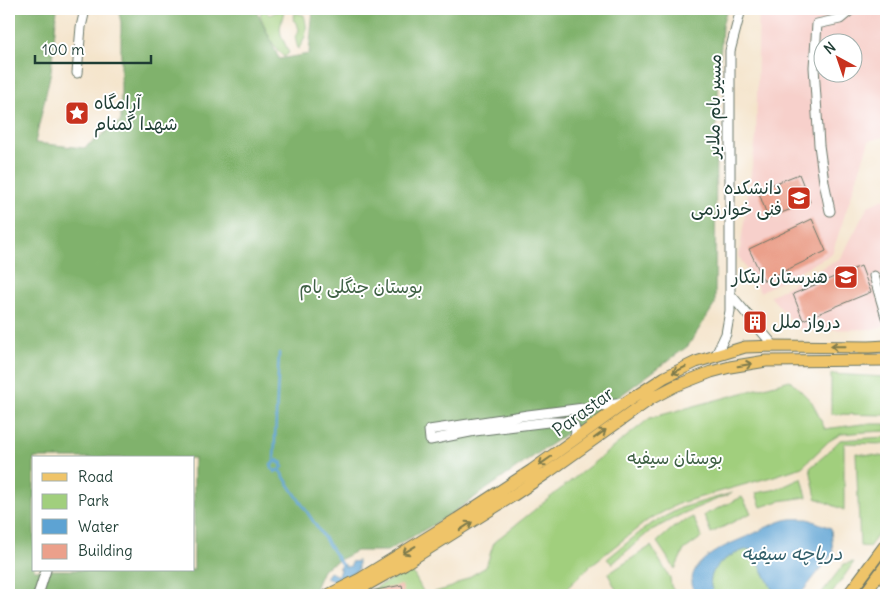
<svg xmlns="http://www.w3.org/2000/svg" width="895" height="604" viewBox="0 0 895 604" font-family="Delius,'Playpen Sans Arabic',sans-serif">
	<style>
		.built { fill: #f7d0cb; fill-rule: evenodd }
		.green { fill: #a1cf7d; stroke: #608658 }
		.forest { fill: #80b26c; stroke: #507850; fill-rule: evenodd }
		.water { fill: #5da3d3; stroke: #3e7084 }
		.lines { fill: none; stroke-linecap: round; stroke-linejoin: round }
		.stream { stroke: #5da3d3; stroke-width: 2.5 }
		.building { fill: #eba08b }
		.minor-casing { stroke: #6a7769; stroke-width: 11 }
		.major-casing { stroke: #6a7769; stroke-width: 13 }
		.minor { stroke: #fff; stroke-width: 9 }
		.major { stroke: #efc469; stroke-width: 11 }
		.oneway { stroke: #7d7a4c }
		.labels { text-anchor: middle; stroke-width: 4; stroke-linejoin: round; paint-order: stroke }
		.poi-label { font-size: 18px; fill: #1f3d34; stroke: #fff; text-anchor: start }
		.street-label { font-size: 18px; fill: #1f3d34; stroke: #fff }
		.park-label { font-size: 18px; fill: #406246; stroke: #fff }
		.water-label { font-size: 19px; font-style: italic; fill: #35616c; stroke: #fff }
	</style>
	<rect width="100%" height="100%" fill="#fff"/>
	<filter id="ink" filterUnits="userSpaceOnUse"><feTurbulence type="fractalNoise" baseFrequency=".02" numOctaves="2"/><feDisplacementMap in="SourceGraphic" scale="10" xChannelSelector="R" yChannelSelector="G"/><feConvolveMatrix kernelMatrix="1 2 1 2 8 2 1 2 1" color-interpolation-filters="sRGB"/></filter>
	<filter id="wash" filterUnits="userSpaceOnUse"><feTurbulence type="fractalNoise" baseFrequency=".0096" numOctaves="4" result="noise"/><feDisplacementMap in="SourceGraphic" scale="20" xChannelSelector="R" yChannelSelector="G"/><feGaussianBlur stdDeviation="1.12" result="paint"/><feColorMatrix in="noise" values="0 0 0 0 0 0 0 0 0 0 0 0 0 0 0 0 0 1.4 0 .05"/><feComposite in="paint" operator="in"/></filter>
	<g filter="url(#wash)">
		<rect width="100%" height="100%" fill="#f4e4cb"/>
		<!-- built -->
		<path class="built" d="M759 9H886V136L869 141 832 254 760 292 739 257 756 138ZM822 42H852V72H822Z
			M886 198V325L873 329 800 330 770 296 841 258 868 206Z"/>
		<!-- green -->
		<path class="green" d="M262 10H265L269 15 279 11H284L280 28 281 35 289 53 284 57C272 47 266 29 260 15Z
			M295 13 304 15C308 29 307 38 298 49L295 37 299 30 297 23 293 20Z
			M831 374 885 377 886 415 831 414Z
			M790 380 812 402 825 429 862 424H886V431L865 432 841 434 829 441 802 467 771 477 680 503 648 520 590 566 560 595H363L402 573 412 571 425 595 452 587 486 567 494 542 650 418Z
			M886 437V444H885L844 443V510L816 498 810 468 824 456 840 440Z
			M856 453 886 457V524L869 547 860 546Z
			M802 478 807 497 779 501 761 507 756 493 778 489Z
			M732 493 682 514 650 531 612 564 607 559 649 525 681 508Z
			M742 497 751 513 711 533 704 515Z
			M693 517 702 537 684 550 675 569 657 542 674 527Z
			M651 546 670 578 671 586 676 595H619L608 574Z
			M749 549 753 551 775 595H715C699 572 729 553 749 549Z
			M854 562 831 595H820L844 564Z"/>
		<!-- forest -->
		<path class="forest" d="M9 9H57L51 71 35 143 84 148 121 121V22L118 9H258L257 12 279 59 309 54 313 9H727L722 26 716 130 715 304 688 346 613 401 445 518 387 551H356L324 568 312 595H9ZM34 458H194V570H34Z"/>
		<!-- water -->
		<path class="water" d="M808 519 831 528 833 553 800 595H775L753 552 749 549C729 553 699 572 715 595H696C677 562 730 544 753 534 763 529 774 523 785 520 792 518 800 519 808 519Z
			M358 561V570L336 582 326 578 330 572 338 576 340 569 338 568 345 564V567L351 566V562Z"/>
		<g class="lines">
			<!-- stream -->
			<path class="stream" d="M274 461 279 353
				M280 471 277 470 275 472 274 470 272 469V467L271 464H273L274 461 276 462 278 460 279 463 282 462 281 465 283 467 280 469V471L342 565"/>
		</g>
		<g id="blocks">
			<!-- building -->
			<path class="building" d="M799 174 810 202 768 218 758 190Z
				M812 219 826 251 764 281 749 249Z
				M861 266 871 292 803 320 793 294Z
				M402 585 404 595H366L371 591Z"/>
		</g>
	</g>
	<g filter="url(#ink)">
		<use href="#blocks" fill-opacity="0" stroke="#6a7769" stroke-width="1"/>
		<g class="lines">
			<!-- minor casing -->
			<g class="minor-casing">
				<path id="minor" d="M77 73 81 27 84 14V9
					M830 211 824 182 819 145 814 67 817 24 840 19 852 9
					M874 276 886 317
					M730 294 774 346
					M716 355 726 334 730 311V51L741 9
					M574 440 576 432 574 425 568 422H548L475 431 430 440 429 430 528 415 624 403
					M38 595 46 570"/>
			</g>
			<!-- major casing -->
			<g class="major-casing">
				<path id="major" d="M328 595 360 579 457 519 532 470 625 403 665 377 696 362 745 347 774 346 869 347 886 346
					M349 595 404 564 511 497 547 473 652 398 675 386 711 372 730 367 766 361 886 360
					M848 595 886 544
					M864 595 886 565"/>
			</g>
			<!-- minor -->
			<use href="#minor" class="minor"/>
			<!-- major -->
			<use href="#major" class="major"/>
		</g>
		<!-- one-way arrows -->
		<defs><path id="oneway-shaft" d="M-6 0H5M1.5-3L5.5 0L1.5 3" fill="none" stroke-width="1.6" stroke-linecap="round" stroke-linejoin="round" transform="scale(1.25)"/></defs>
		<g class="oneway">
			<use href="#oneway-shaft" transform="translate(838 346) rotate(-179)"/>
			<use href="#oneway-shaft" transform="translate(745 365) rotate(-9)"/>
			<use href="#oneway-shaft" transform="translate(679 370) rotate(154)"/>
			<use href="#oneway-shaft" transform="translate(600 434) rotate(-36)"/>
			<use href="#oneway-shaft" transform="translate(545 461) rotate(145)"/>
			<use href="#oneway-shaft" transform="translate(466 526) rotate(-33)"/>
			<use href="#oneway-shaft" transform="translate(409 550) rotate(149)"/>
		</g>
	</g>
	<!-- icons -->
	<defs>
		<g id="sight-square" transform="scale(1.25)"><rect x="-9" y="-9" width="18" height="18" rx="4" fill="#c8321e" stroke="#fff"/><path d="M0-6L1.8-2.2L6-1.7L2.9 1.2L3.7 5.4L0 3.3L-3.7 5.4L-2.9 1.2L-6-1.7L-1.8-2.2Z" fill="#fff"/></g>
		<g id="university-square" transform="scale(1.25)"><rect x="-9" y="-9" width="18" height="18" rx="4" fill="#c8321e" stroke="#fff"/><path d="M0-5L7-2L0 1L-7-2ZM-4 1L0 2.5L4 1V4Q0 6-4 4Z" fill="#fff"/></g>
		<g id="school-square" transform="scale(1.25)"><rect x="-9" y="-9" width="18" height="18" rx="4" fill="#c8321e" stroke="#fff"/><path d="M0-5L7-2L0 1L-7-2ZM-4 1L0 2.5L4 1V4Q0 6-4 4Z" fill="#fff"/></g>
		<g id="building-square" transform="scale(1.25)"><rect x="-9" y="-9" width="18" height="18" rx="4" fill="#c8321e" stroke="#fff"/><path d="M-4-6H4V6H1V3H-1V6H-4ZM-2.5-4.3h1.7v1.8h-1.7ZM.8-4.3h1.7v1.8H.8ZM-2.5-1h1.7V.8h-1.7ZM.8-1h1.7V.8H.8Z" fill="#fff"/></g>
	</defs>
	<g fill-rule="evenodd">
		<use href="#sight-square" x="77" y="113"/>
		<use href="#university-square" x="799" y="198"/>
		<use href="#school-square" x="846" y="277"/>
		<use href="#building-square" x="755" y="322"/>
	</g>
	<g class="labels">
		<!-- poi labels -->
		<g class="poi-label">
			<text x="94" y="109">آرامگاه<tspan x="94" dy="21">شهدا گمنام</tspan></text>
			<text x="782" y="194" text-anchor="end">دانشکده<tspan x="782" dy="21">فنی خوارزمی</tspan></text>
			<text x="828" y="283" text-anchor="end">هنرستان ابتکار</text>
			<text x="772" y="328">درواز ملل</text>
		</g>
		<!-- street labels -->
		<g class="street-label">
			<text transform="translate(714 106) rotate(-89)" y="6">مسیر بام ملایر</text>
			<text transform="translate(583 412) rotate(-36)" y="6">Parastar</text>
		</g>
		<!-- park labels -->
		<g class="park-label">
			<text x="361" y="293">بوستان جنگلی بام</text>
			<text x="675" y="464">بوستان سیفیه</text>
		</g>
		<!-- water labels -->
		<g class="water-label">
			<text x="792" y="560">دریاچه سیفیه</text>
		</g>
	</g>
	<!-- margin -->
	<rect width="895" height="604" fill="none" stroke="#fff" stroke-width="30"/>
	<!-- legend -->
	<rect x="32" y="456" width="162" height="115" fill="#ffffff" stroke="#a5b1ae"/>
	<rect x="42" y="473" width="25" height="8" fill="#efc469" stroke="#a5b1ae"/>
	<text x="78" y="482" font-size="15" fill="#1f3d34">Road</text>
	<rect x="42" y="494" width="25" height="15" fill="#a1cf7d" stroke="#a5b1ae"/>
	<text x="78" y="506" font-size="15" fill="#1f3d34">Park</text>
	<rect x="42" y="519" width="25" height="15" fill="#5da3d3" stroke="#a5b1ae"/>
	<text x="78" y="532" font-size="15" fill="#1f3d34">Water</text>
	<rect x="42" y="544" width="25" height="15" fill="#eba08b" stroke="#a5b1ae"/>
	<text x="78" y="556" font-size="15" fill="#1f3d34">Building</text>
	<!-- north arrow -->
	<g transform="translate(838 58) rotate(320)"><circle r="24" fill="#ffffff" stroke="#a5b1ae"/>
	<path d="M0-4L9 19L0 12L-9 19Z" fill="#c8321e"/>
	<text y="-8" font-size="14" font-weight="bold" text-anchor="middle" fill="#1f3d34">N</text>
	</g>
	<!-- scale -->
	<path d="M35 55v8h116v-8" fill="none" stroke="#1f3d34" stroke-width="2.5"/>
	<text x="42" y="55" font-size="15" fill="#1f3d34" stroke="#ffffff" stroke-width="4" paint-order="stroke">100 m</text>
</svg>
